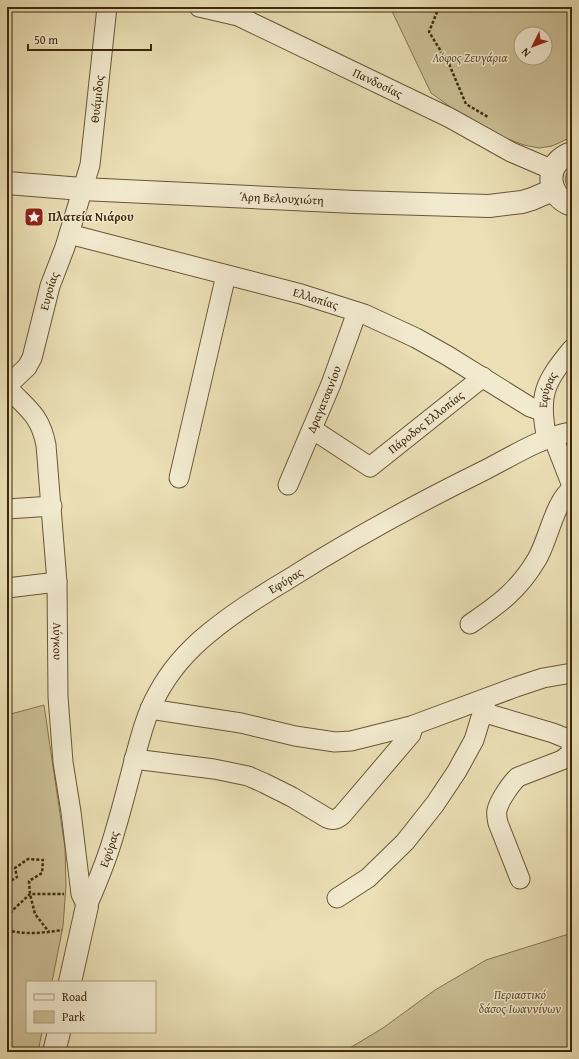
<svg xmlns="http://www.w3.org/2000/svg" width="579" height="1059" viewBox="0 0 579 1059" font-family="'Gentium Book Plus',serif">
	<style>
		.green { fill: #cdc098; stroke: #857452; fill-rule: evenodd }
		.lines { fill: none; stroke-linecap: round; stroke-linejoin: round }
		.minor-casing { stroke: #685636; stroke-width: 21 }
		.tertiary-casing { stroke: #685636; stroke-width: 24 }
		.path { stroke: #3d290c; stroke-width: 2.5; stroke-dasharray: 3 2; stroke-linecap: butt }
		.minor { stroke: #f2eacf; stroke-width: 19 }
		.tertiary { stroke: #f2eacf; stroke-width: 22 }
		.labels { text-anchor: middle; stroke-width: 3; stroke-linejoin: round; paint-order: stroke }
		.park-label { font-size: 12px; font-style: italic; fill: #614f2f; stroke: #f2eacf }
		.street-label { font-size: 12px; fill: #3d290c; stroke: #f2eacf }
		.poi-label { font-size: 12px; font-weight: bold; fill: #3d290c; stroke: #f2eacf; text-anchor: start }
	</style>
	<rect width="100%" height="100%" fill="#ebdfb5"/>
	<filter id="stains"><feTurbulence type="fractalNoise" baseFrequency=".005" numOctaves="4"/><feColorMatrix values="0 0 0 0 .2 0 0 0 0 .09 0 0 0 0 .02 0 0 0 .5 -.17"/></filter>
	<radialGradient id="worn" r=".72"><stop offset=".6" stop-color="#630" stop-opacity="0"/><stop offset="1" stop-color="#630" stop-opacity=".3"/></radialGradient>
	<!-- green -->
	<path class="green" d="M390 7H572V137L552 146 539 148 524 145 500 136 463 116 431 93ZM521 34H545V58H521Z
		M572 168V191C563 184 563 174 572 168Z
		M44 705 65 848 66 886 63 926 52 982H27V1032H42L38 1052H7V715Z
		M572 933V1052H343L383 1028 435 990 486 960Z"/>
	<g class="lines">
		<!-- minor casing -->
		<g class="minor-casing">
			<g id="minor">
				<path id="s1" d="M199 7 238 16 450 118 511 152 553 170"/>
				<path id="s2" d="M69 234 301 294 364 314 416 338 448 356 530 407 542 411"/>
				<path id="s3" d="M7 386 27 367 32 358 50 286 65 247 90 165 107 7"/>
				<path id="s4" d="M7 387C27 409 40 414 46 445L57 582 58 697 63 762 71 812 81 894 87 906"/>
				<path id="s5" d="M312 429 370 467 483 377"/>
				<path d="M553 437 572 486"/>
				<path id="s6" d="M547 439C538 395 544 383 572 349"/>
				<path d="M179 478 226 275"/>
				<path id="s7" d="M288 485 331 384 357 312"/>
				<path d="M7 509 52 506"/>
				<path d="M7 588 57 582"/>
				<path d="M470 624C498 605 519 590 537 559 548 541 555 500 572 489"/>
				<path d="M150 709 241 723 295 736 335 742 351 741 411 726 516 687 543 678 572 673"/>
				<path d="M482 712 553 733 568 739 572 746 570 754 562 760 518 777C511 783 499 801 497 810 496 815 497 818 498 823L520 879"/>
				<path d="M134 759 214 769 248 776 264 783 292 797 327 818C334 821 337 819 342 815L411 734 412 731 411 726"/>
				<path d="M337 898 368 878 405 842 435 804 457 771 474 740 486 701"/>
				<path id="s8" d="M87 906C98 881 108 857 115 831 122 808 128 784 134 761 140 738 146 714 158 693 171 669 188 650 209 633 233 613 260 596 287 580 350 540 416 504 483 471 509 458 543 436 572 432"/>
			</g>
		</g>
		<!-- tertiary casing -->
		<g class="tertiary-casing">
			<g id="tertiary">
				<path d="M572 153C544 162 545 196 572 205"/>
				<path id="s9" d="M7 183 82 189 355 202 489 206 522 202 532 199 553 190"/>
				<path d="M70 982 87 906"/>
				<path d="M54 1052 59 1032"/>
			</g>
		</g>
		<!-- path -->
		<path class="path" d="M439 7 429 32 449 64 466 104 488 117
			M7 883 17 877 15 868 28 859 43 860 42 873 29 881 30 894 35 914 49 932
			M7 917 14 909 30 894H64
			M7 930C25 935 44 933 62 930"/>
		<!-- minor -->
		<use href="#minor" class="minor"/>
		<!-- tertiary -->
		<use href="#tertiary" class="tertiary"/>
	</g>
	<!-- icons -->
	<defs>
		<g id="sight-square" transform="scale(1)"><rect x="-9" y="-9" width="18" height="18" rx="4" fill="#8f2418" stroke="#f2eacf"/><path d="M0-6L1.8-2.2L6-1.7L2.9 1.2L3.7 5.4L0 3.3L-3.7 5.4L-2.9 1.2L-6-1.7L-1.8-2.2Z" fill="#fff"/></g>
	</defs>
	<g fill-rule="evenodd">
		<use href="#sight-square" x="34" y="217"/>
	</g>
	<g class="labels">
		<!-- park labels -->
		<g class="park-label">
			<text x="470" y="62">Λόφος Ζευγάρια</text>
			<text x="520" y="999">Περιαστικό<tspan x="520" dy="14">δάσος Ιωαννίνων</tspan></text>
		</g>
		<!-- street labels -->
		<g class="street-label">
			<text dy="4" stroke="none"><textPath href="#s1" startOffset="195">Πανδοσίας</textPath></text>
			<text dy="4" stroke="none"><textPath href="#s3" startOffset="306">Θυάμιδος</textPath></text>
			<text dy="4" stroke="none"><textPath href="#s9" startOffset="275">Άρη Βελουχιώτη</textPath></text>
			<text dy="4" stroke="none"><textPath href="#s3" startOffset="107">Ευροίας</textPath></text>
			<text dy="4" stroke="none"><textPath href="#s2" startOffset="255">Ελλοπίας</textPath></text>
			<text dy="4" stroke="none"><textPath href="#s6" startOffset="50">Εφύρας</textPath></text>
			<text dy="4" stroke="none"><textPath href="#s7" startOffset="93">Δραγατσανίου</textPath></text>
			<text dy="4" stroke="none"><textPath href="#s5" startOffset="141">Πάροδος Ελλοπίας</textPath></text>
			<text dy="4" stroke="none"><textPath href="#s8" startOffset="397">Εφύρας</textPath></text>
			<text dy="4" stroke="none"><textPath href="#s4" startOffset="268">Λύγκου</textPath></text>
			<text dy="4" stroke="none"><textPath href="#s8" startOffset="61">Εφύρας</textPath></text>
		</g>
		<!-- poi labels -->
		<g class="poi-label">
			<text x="48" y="221">Πλατεία Νιάρου</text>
		</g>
	</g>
	<!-- margin -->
	<rect width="579" height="1059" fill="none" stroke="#ebdfb5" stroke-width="24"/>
	<rect x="8" y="8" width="563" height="1043" fill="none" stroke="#3d290c" stroke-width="2"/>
	<rect x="12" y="12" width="555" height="1035" fill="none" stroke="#3d290c"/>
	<!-- legend -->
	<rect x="26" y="981" width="130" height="52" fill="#f2eacf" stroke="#aa9d81"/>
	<rect x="34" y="994" width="20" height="6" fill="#f2eacf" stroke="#aa9d81"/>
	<text x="62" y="1001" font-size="12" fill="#3d290c">Road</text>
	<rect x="34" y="1011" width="20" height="12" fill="#cdc098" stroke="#aa9d81"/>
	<text x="62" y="1021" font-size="12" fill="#3d290c">Park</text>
	<!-- north arrow -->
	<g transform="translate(533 46) rotate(228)"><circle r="19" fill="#f2eacf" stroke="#aa9d81"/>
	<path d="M0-3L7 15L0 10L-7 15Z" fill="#8f2418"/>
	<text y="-6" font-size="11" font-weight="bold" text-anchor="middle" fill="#3d290c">N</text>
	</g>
	<!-- scale -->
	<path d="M28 44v6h123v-6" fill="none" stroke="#3d290c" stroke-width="2"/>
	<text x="34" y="44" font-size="12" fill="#3d290c" stroke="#f2eacf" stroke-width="3" paint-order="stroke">50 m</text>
	<rect width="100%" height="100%" filter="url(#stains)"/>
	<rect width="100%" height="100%" fill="url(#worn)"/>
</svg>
